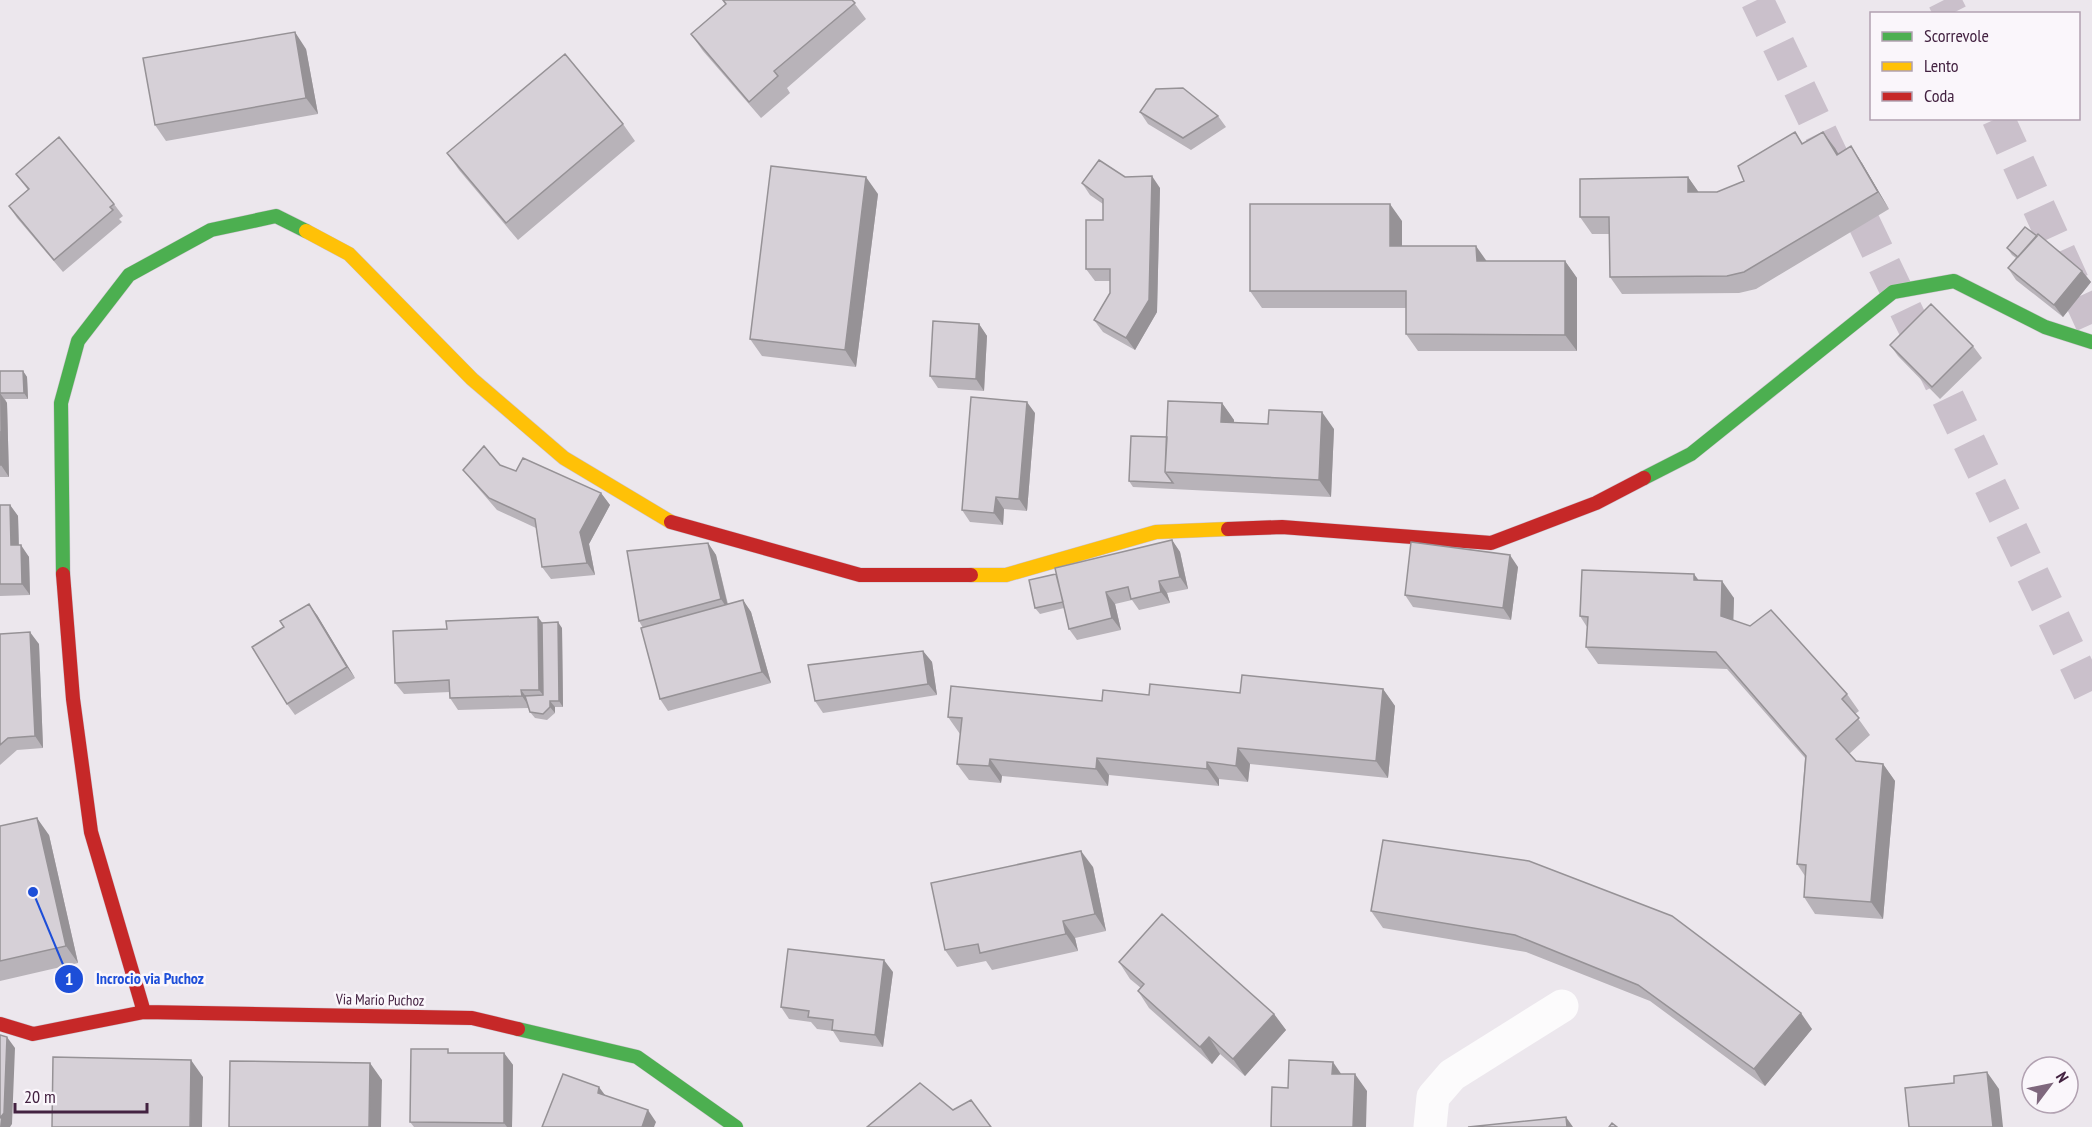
<svg xmlns="http://www.w3.org/2000/svg" width="2092" height="1127" viewBox="0 0 2092 1127" font-family="'PT Sans Narrow',sans-serif">
	<style>
		.lines { fill: none; stroke-linecap: round; stroke-linejoin: round }
		.highway-tunnel { stroke: #cac0cb; stroke-width: 33; stroke-dasharray: 33 16; stroke-linecap: butt }
		.fast-casing { stroke: #ccc3cd; stroke-width: 15 }
		.slow-casing { stroke: #ccc3cd; stroke-width: 15 }
		.jam-casing { stroke: #ccc3cd; stroke-width: 15 }
		.street { stroke: #fcfbfc; stroke-width: 33 }
		.fast { stroke: #4caf50; stroke-width: 14 }
		.slow { stroke: #ffc107; stroke-width: 14 }
		.jam { stroke: #c62828; stroke-width: 14 }
		.wall { fill: #b8b3b9 }
		.shaded-wall { fill: #969296 }
		.building { fill: #d6d0d7; stroke: #969296; stroke-width: 1.5 }
		.labels { text-anchor: middle; stroke-width: 5; stroke-linejoin: round; paint-order: stroke }
		.street-label { font-size: 15px; fill: #432241; stroke: #faf6fb }
		.leader { fill: none; stroke: #1d4ed8; stroke-width: 2 }
		.callout-dot { fill: #1d4ed8; stroke: #faf6fb; stroke-width: 2 }
		.mark-label { font-size: 18px; text-anchor: middle; font-weight: bold; fill: #fff }
		.callout-label { font-size: 16px; text-anchor: middle; font-weight: bold; fill: #1d4ed8; stroke: #faf6fb; stroke-width: 5; stroke-linejoin: round; paint-order: stroke }
	</style>
	<rect width="100%" height="100%" fill="#ece7ed"/>
	<g class="lines">
		<!-- highway-tunnel -->
		<path class="highway-tunnel" d="M1757 0 2092 698
			M1944 0 1951 14
			M1998 118 2092 324"/>
		<!-- fast casing -->
		<g class="fast-casing">
			<path id="fast" d="M1644 478 1691 454 1893 292 1954 281 2045 327 2092 342
				M63 574 61 403 78 341 129 275 211 230 276 216 306 231
				M518 1029 637 1057 736 1127"/>
		</g>
		<!-- slow casing -->
		<g class="slow-casing">
			<path id="slow" d="M306 231 349 254 472 379 564 458 671 522
				M971 575H1006L1156 532 1228 529"/>
		</g>
		<!-- jam casing -->
		<g class="jam-casing">
			<path id="jam" d="M671 522 860 575H971
				M1228 529 1282 527 1491 543 1596 503 1644 478
				M63 574 73 699 91 832 144 1012
				M0 1024 33 1034 144 1012 472 1018 518 1029"/>
		</g>
		<!-- street -->
		<path class="street" d="M1430 1127 1433 1097 1452 1075 1562 1006"/>
		<!-- fast -->
		<use href="#fast" class="fast"/>
		<!-- slow -->
		<use href="#slow" class="slow"/>
		<!-- jam -->
		<use href="#jam" class="jam"/>
	</g>
	<!-- wall -->
	<path class="wall" d="M722 0H852L866 19 787 88 790 93 761 118 703 51 691 34 726 5Z
		M306 49 318 114 166 141 155 125Z
		M1140 112 1218 116 1226 127 1191 150 1148 124Z
		M623 124 635 141 518 240 459 170 447 153Z
		M1795 132 1803 144 1835 148 1838 154 1862 163 1889 209 1756 289 1739 293 1622 294 1610 277V234H1592L1580 217 1688 177 1698 192H1717L1744 181Z
		M16 174 114 204 123 216 119 219 122 222 63 272 17 218 9 206 28 190Z
		M1125 177 1160 188 1157 312 1135 350 1103 332 1094 320 1110 293V281H1095L1086 269 1103 220V204L1090 195 1082 183Z
		M878 194 856 367 762 356 750 339Z
		M1402 221V246L1486 261H1565L1577 278V351H1418L1406 334V308H1262L1250 291Z
		M2007 248 2082 271 2091 282 2063 317 2016 280 2008 268 2016 258 2012 255Z
		M979 324 987 336 984 391 938 388 930 376Z
		M1890 345 1973 346 1982 358 1940 399 1898 356Z
		M0 371H23L27 377 28 399H5L7 403 9 477H0Z
		M1222 403 1234 420V423L1334 429 1331 497 1133 487 1129 481 1167 437Z
		M1035 413 1027 511 1004 509 1003 525 970 522 962 510Z
		M463 470 516 471 601 493 610 505 589 544 595 575 551 579 542 567 536 528 497 510 472 481Z
		M0 505H10L18 516 19 545 29 557 30 595 0 596Z
		M1172 540 1180 552 1188 589 1167 593 1170 603 1139 610 1132 600 1115 604 1121 630 1077 640 1069 629 1064 608 1040 614 1035 608 1056 574Z
		M708 543 716 555 728 604 743 600 751 612 771 683 668 711 660 699 643 628 639 621Z
		M1518 567 1511 620 1413 607 1405 595Z
		M1699 580 1734 598 1733 620 1847 694 1859 711 1855 714 1870 735 1849 754 1856 761 1883 764 1895 781 1883 919 1815 914 1804 897 1805 876 1797 864 1805 758 1727 669 1598 664 1586 647 1587 627 1580 616Z
		M317 615 355 678 295 715 287 704Z
		M542 623 562 628 563 707H555V713L547 720 535 718 530 712 529 708 458 710 450 698V692L404 694 395 683Z
		M0 634 39 644 43 748 17 750 0 765Z
		M923 651 932 662 937 695 823 713 815 701Z
		M1383 689 1395 706 1388 778 1250 764 1248 782 1219 779V786L1109 775 1108 786 1002 776 1001 783 969 780 957 764 960 734 948 717 1149 695Z
		M0 826 49 835 78 963 0 981Z
		M1383 840 1812 1029 1765 1086 1650 1001 1526 952 1383 928 1371 911Z
		M1093 867 1106 931 1075 938 1078 951 992 970 986 961 957 967 945 950Z
		M1119 962 1274 1014 1286 1030 1245 1076 1220 1054 1212 1064 1149 1008 1138 991 1141 988 1130 979Z
		M893 972 883 1047 840 1042 833 1031 817 1029 811 1022 789 1019 781 1007Z
		M451 1053H504L513 1065 512 1127H414L410 1122Z"/>
	<!-- shaded-wall -->
	<path class="shaded-wall" d="M295 32 306 49 318 114 306 98Z
		M1823 132 1835 148 1849 172 1837 155Z
		M1851 146 1862 163 1889 209 1878 192Z
		M1152 176 1160 188 1157 312 1135 350 1126 338Z
		M866 177 878 194 856 367 845 350Z
		M1688 177 1700 194 1688 192Z
		M1390 204 1402 221V263L1390 246Z
		M1476 246 1488 263 1477 261Z
		M1565 261 1577 278V351L1565 335Z
		M2082 271 2091 282 2063 317 2054 305Z
		M979 324 987 336 984 391 976 379Z
		M23 371 27 377 28 399 24 393Z
		M0 393 7 403 9 477 1 465Z
		M1027 402 1035 413 1027 511 1019 499Z
		M1222 403 1234 420 1233 439 1221 422Z
		M1322 412 1334 429 1331 497 1319 480Z
		M601 493 610 505 589 544 595 575 587 563 580 532Z
		M996 497 1004 509 1003 525 994 513Z
		M10 505 18 516 19 557 11 545Z
		M1172 540 1180 552 1188 589 1180 577Z
		M708 543 716 555 729 611 721 599Z
		M21 545 29 557 30 595 22 584Z
		M1510 555 1518 567 1511 620 1503 608Z
		M1694 574 1706 590 1694 580Z
		M1159 581 1167 593 1170 603 1161 592Z
		M1722 581 1734 598 1733 633 1721 616Z
		M1106 592 1115 604 1121 630 1112 618Z
		M743 600 751 612 771 683 762 672Z
		M309 604 317 615 355 678 347 667Z
		M538 617 547 629 548 701 539 690Z
		M558 622 562 628 563 707 559 701Z
		M30 632 39 644 43 748 35 736Z
		M923 651 932 662 937 695 928 684Z
		M1383 689 1395 706 1388 778 1376 761Z
		M521 690 530 702V708L522 696Z
		M550 701 555 707V713L550 707Z
		M1238 748 1250 764 1248 782 1236 766Z
		M1097 758 1109 775 1108 786 1096 769Z
		M990 759 1002 776 1001 783 989 766Z
		M1207 762 1219 779V786L1207 769Z
		M1883 764 1895 781 1883 919 1871 902Z
		M37 818 49 835 78 963 66 946Z
		M1081 851 1093 867 1106 931 1095 914Z
		M1063 921 1075 938 1078 951 1066 934Z
		M884 960 893 972 883 1047 875 1035Z
		M1801 1013 1812 1029 1765 1086 1754 1069Z
		M1274 1014 1286 1030 1245 1076 1233 1059Z
		M7 1037 15 1048 12 1124 10 1127H0Z
		M1209 1037 1220 1054 1212 1064 1200 1047Z
		M504 1053 513 1065 512 1127H507L504 1123Z
		M191 1060 203 1077 202 1127H190Z
		M1333 1062 1344 1078 1332 1074Z
		M370 1063 382 1080 381 1127H369Z
		M1987 1072 1999 1089 2003 1127H1993Z
		M1355 1074 1367 1091 1366 1127H1353Z
		M599 1087 608 1099 598 1093Z
		M648 1110 656 1122 654 1127H642Z
		M1566 1117 1573 1127H1567Z"/>
	<!-- building -->
	<path class="building" d="M723 0H852L855 3 774 71 778 76 749 102 691 34 726 4Z
		M295 32 306 98 155 125 143 58Z
		M565 54 623 124 506 223 447 153Z
		M1183 88 1218 116 1183 138 1140 112 1156 89Z
		M1795 132 1802 144 1823 132 1837 155 1851 146 1878 192 1744 272 1727 276 1610 277 1609 217H1580V179L1688 177V192H1717L1744 181 1738 166Z
		M59 137 114 204 110 207 113 210 54 260 9 206 29 189 16 174Z
		M1099 160 1125 177 1152 176 1149 300 1126 338 1094 320 1110 293V269H1086V220H1103V199L1082 183Z
		M771 166 866 177 845 350 750 339Z
		M1250 204H1390V246H1476L1477 261H1565V335L1406 334V291H1250Z
		M2025 227 2037 236 2018 257 2007 248Z
		M2038 234 2082 271 2054 305 2008 268Z
		M1931 304 1973 346 1932 387 1890 345Z
		M933 321 979 324 976 379 930 376Z
		M0 371H23L24 393H0Z
		M971 397 1027 402 1019 499 996 497 994 513 962 510Z
		M1168 401 1222 403 1221 422 1268 424 1269 410 1322 412 1319 480 1165 472Z
		M0 431 1 465H0Z
		M1131 436 1167 437 1165 472 1173 483 1129 481Z
		M484 446 500 465 516 471 523 458 601 493 580 532 587 563 542 567 535 519 489 498 463 470Z
		M0 505H10L11 545H21L22 584H0Z
		M1172 540 1180 577 1159 581 1161 592 1131 599 1128 587 1106 592 1112 618 1069 629 1055 568Z
		M1411 542 1510 555 1503 608 1405 595Z
		M708 543 721 599 639 621 627 551Z
		M1582 570 1694 574V580L1722 581 1721 616 1750 626 1771 610 1847 694 1842 699 1859 718 1836 739 1856 761 1883 764 1871 902 1804 897 1806 865 1797 864 1806 756 1716 652 1586 647 1588 617 1580 616Z
		M1056 574 1063 602 1035 608 1029 580Z
		M743 600 762 672 660 699 641 628Z
		M309 604 347 667 287 704 252 647 284 627 280 621Z
		M538 617 539 690H521L522 696 450 698 449 680 395 683 393 631 447 629 446 621Z
		M558 622 559 701H550V707L543 714 530 712 525 696 543 695 542 623Z
		M30 632 35 736 8 738 0 745V634Z
		M923 651 928 684 815 701 808 665Z
		M1242 675 1383 689 1376 761 1238 748 1236 766 1207 762V769L1097 758 1096 769 990 759 989 766 957 764 962 718 948 717 951 686 1102 701 1103 690 1149 695 1150 684 1240 693Z
		M37 818 66 946 0 961V826Z
		M1383 840 1529 861 1672 916 1801 1013 1754 1069 1638 985 1515 935 1371 911Z
		M1081 851 1095 914 1063 921 1066 934 980 953 978 944 945 950 931 883Z
		M1162 914 1274 1014 1233 1059 1209 1037 1200 1047 1138 991 1144 984 1119 962Z
		M788 949 884 960 875 1035 832 1030 833 1020 808 1017 809 1011 781 1007Z
		M0 1035 7 1037 4 1113 0 1118Z
		M411 1049H448V1053H504V1123L410 1122Z
		M53 1057 191 1060 190 1127H52Z
		M1289 1060 1333 1062 1332 1074H1355L1353 1127H1271L1272 1087 1288 1088Z
		M230 1061 370 1063 369 1127H229Z
		M1987 1072 1993 1127H1909L1905 1088 1954 1083V1076Z
		M563 1074 599 1087 598 1093 648 1110 642 1127H542Z
		M920 1083 953 1110 971 1100 991 1127H867Z
		M1566 1117 1567 1127H1468Z
		M1612 1123 1617 1127H1609Z"/>
	<g class="labels">
		<!-- street labels -->
		<g class="street-label">
			<text transform="translate(380 1000) rotate(1)" y="5">Via Mario Puchoz</text>
		</g>
	</g>
	<!-- callouts -->
	<path class="leader" d="M33 892L69 979"/>
	<g class="callout-dot">
		<circle cx="33" cy="892" r="6"/>
		<circle cx="69" cy="979" r="15"/>
	</g>
	<g class="mark-label">
		<text x="69" y="985">1</text>
	</g>
	<g class="callout-label">
		<text x="150" y="984">Incrocio via Puchoz</text>
	</g>
	<!-- legend -->
	<rect x="1870" y="12" width="210" height="108" fill="#faf6fb" stroke="#b1a1b1" stroke-width="1.5"/>
	<rect x="1882" y="32" width="30" height="9" fill="#4caf50" stroke="#b1a1b1" stroke-width="1.5"/>
	<text x="1924" y="42" font-size="18" fill="#432241">Scorrevole</text>
	<rect x="1882" y="62" width="30" height="9" fill="#ffc107" stroke="#b1a1b1" stroke-width="1.5"/>
	<text x="1924" y="72" font-size="18" fill="#432241">Lento</text>
	<rect x="1882" y="92" width="30" height="9" fill="#c62828" stroke="#b1a1b1" stroke-width="1.5"/>
	<text x="1924" y="102" font-size="18" fill="#432241">Coda</text>
	<!-- north arrow -->
	<g transform="translate(2050 1085) rotate(58)"><circle r="28" fill="#faf6fb" stroke="#b1a1b1" stroke-width="1.5"/>
	<path d="M0-4.5L10 22L0 15L-10 22Z" fill="#7e677d"/>
	<text y="-9" font-size="16" font-weight="bold" text-anchor="middle" fill="#432241">N</text>
	</g>
	<!-- scale -->
	<path d="M15 1103v9h132v-9" fill="none" stroke="#432241" stroke-width="3"/>
	<text x="24" y="1103" font-size="18" fill="#432241" stroke="#faf6fb" stroke-width="4.5" paint-order="stroke">20 m</text>
</svg>
